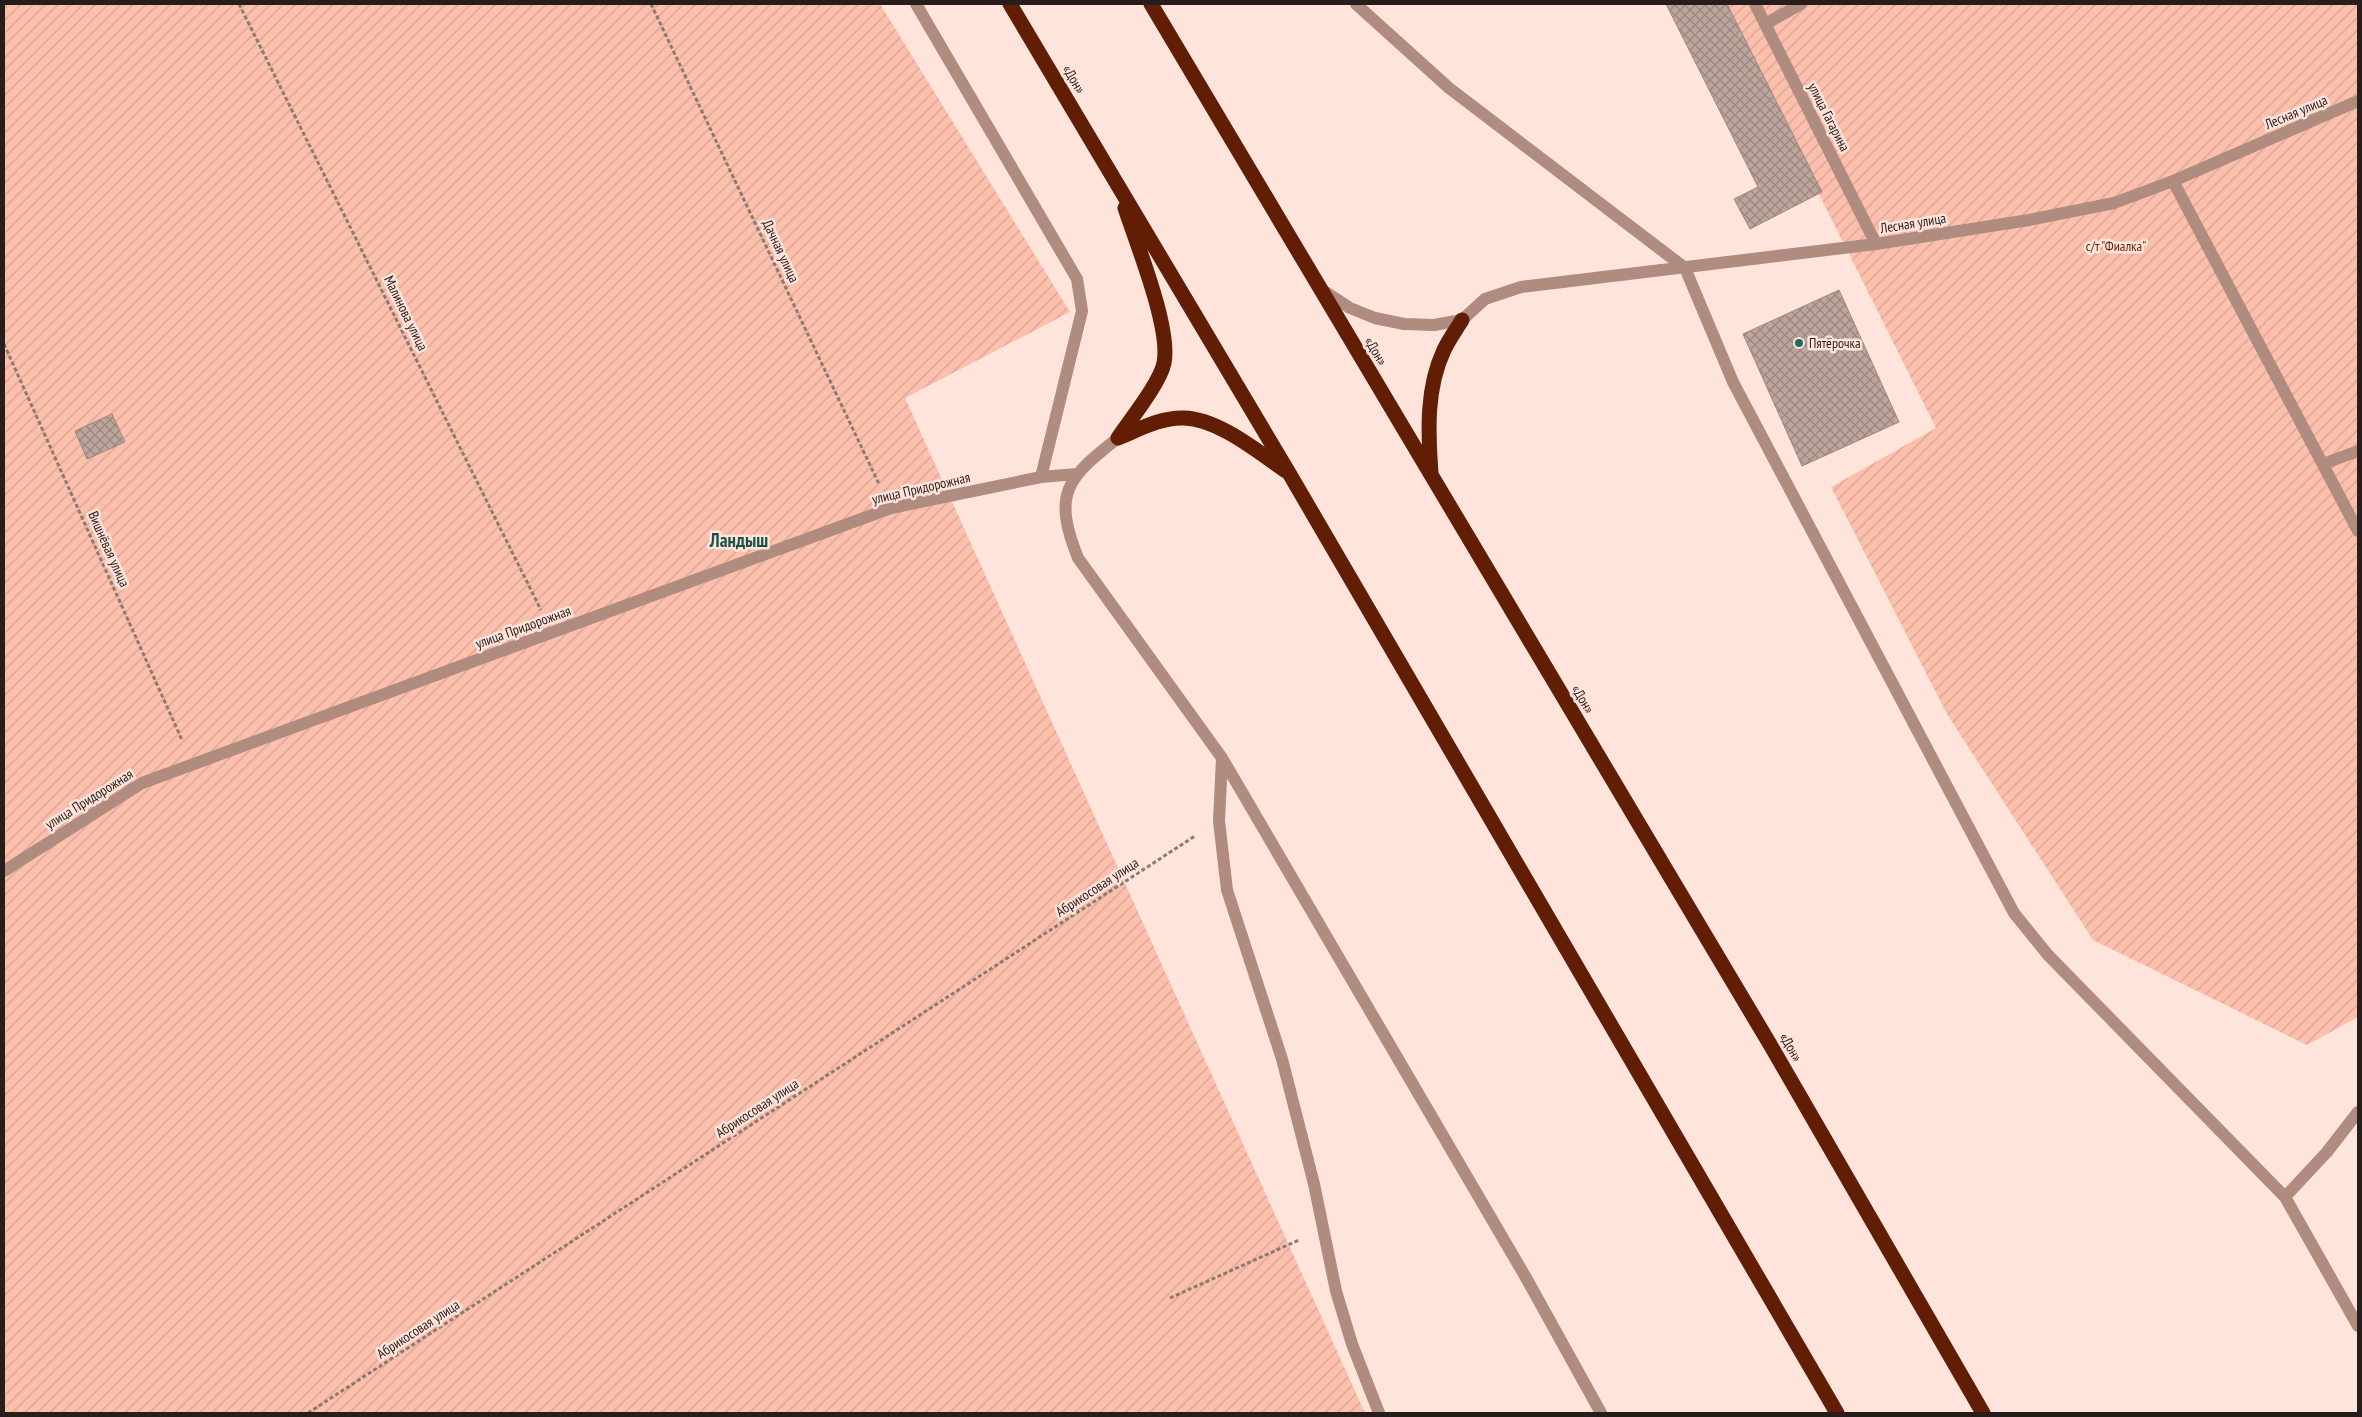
<svg xmlns="http://www.w3.org/2000/svg" width="2362" height="1417" viewBox="0 0 2362 1417" font-family="'PT Sans Narrow',sans-serif">
	<style>
		.garden { fill: url(#garden-furrows) }
		.building { fill: url(#building-cross-hatch); stroke: #a0877f }
		.lines { fill: none; stroke-linecap: round; stroke-linejoin: round }
		.path { stroke: #8b7973; stroke-width: 3; stroke-dasharray: 4 2.5; stroke-linecap: butt }
		.minor { stroke: #af8b80; stroke-width: 12 }
		.highway { stroke: #621e04; stroke-width: 15 }
		.poi-dot { fill: #246a5f; stroke: #ffe4db; stroke-width: 2 }
		.labels { text-anchor: middle; stroke-width: 5; stroke-linejoin: round; paint-order: stroke }
		.street-label { font-size: 14px; fill: #271d1a; stroke: #ffe4db }
		.park-label { font-size: 14px; fill: #631d02; stroke: #ffe4db }
		.poi-label { font-size: 14px; fill: #271d1a; stroke: #ffe4db; text-anchor: start }
		.district-label { font-size: 19px; font-weight: bold; fill: #1b5349; stroke: #ffe4db }
	</style>
	<defs>
		<pattern id="garden-furrows" width="10" height="10" patternUnits="userSpaceOnUse" patternTransform="scale(1.25)"><rect width="10" height="10" fill="#fbbfac"/><path d="M-1 1l2-2M0 10L10 0M9 11l2-2" fill="none" stroke="#d7a493"/></pattern>
		<pattern id="building-cross-hatch" width="8" height="8" patternUnits="userSpaceOnUse" patternTransform="scale(1.25)"><rect width="8" height="8" fill="#bea59c"/><path d="M0 0l8 8M0 8l8-8" fill="none" stroke="#9a867e"/></pattern>
	</defs>
	<rect width="100%" height="100%" fill="#ffe4db"/>
	<!-- garden -->
	<path class="garden" d="M4 4H880L1070 312 905 398 1365 1413H4Z
		M1724 4H2358V1017L2307 1045 2093 940 1947 714 1831 487 1936 428Z"/>
	<!-- building -->
	<path class="building" d="M1666 4H1727L1822 192 1750 229 1734 199 1758 187Z
		M1839 290 1899 422 1802 466 1743 334Z
		M112 414 125 442 87 459 75 431Z"/>
	<g class="lines">
		<!-- path -->
		<path class="path" d="M239 4 541 610
			M651 4 879 484
			M4 344 182 740
			M1170 1298 1299 1240
			M308 1413 1195 836"/>
		<!-- minor -->
		<path class="minor" d="M916 4 1077 279 1082 311 1041 477
			M1356 4 1449 88 1685 268 1733 382 2014 913 2048 955 2285 1197 2358 1326
			M1755 4 1876 244
			M1765 24 1801 4
			M2173 181 2358 531
			M1321 289 1350 308 1375 318 1404 324 1434 325 1462 320 1485 299 1521 287 1876 244 2029 220 2114 203 2173 181 2358 101
			M1118 438C1067 478 1052 493 1078 558L1222 758 1525 1276 1601 1413
			M2323 464 2358 451
			M1222 758 1219 821 1227 890 1282 1059 1314 1184 1336 1291 1352 1344 1379 1413
			M4 871 142 783 891 508 1041 477 1077 474
			M2285 1197 2327 1152 2358 1112"/>
		<!-- highway -->
		<path class="highway" d="M1010 4 1289 473 1837 1413
			M1151 4 1771 1046 1983 1413
			M1118 438C1130 420 1160 383 1164 363 1171 328 1137 245 1125 208
			M1118 438C1138 430 1161 417 1184 418 1219 419 1258 452 1286 471
			M1431 473C1428 432 1426 388 1444 350 1449 339 1456 330 1462 320"/>
	</g>
	<!-- markers -->
	<circle class="poi-dot" cx="1799" cy="343" r="5"/>
	<g class="labels">
		<!-- street labels -->
		<g class="street-label">
			<text transform="translate(1074 79) rotate(59)" y="5">«Дон»</text>
			<text transform="translate(2296 112) rotate(-23)" y="5">Лесная улица</text>
			<text transform="translate(1829 117) rotate(63)" y="5">улица Гагарина</text>
			<text transform="translate(1913 223) rotate(-9)" y="5">Лесная улица</text>
			<text transform="translate(781 251) rotate(65)" y="5">Дачная улица</text>
			<text transform="translate(406 313) rotate(64)" y="5">Малинова улица</text>
			<text transform="translate(1376 351) rotate(59)" y="5">«Дон»</text>
			<text transform="translate(921 488) rotate(-13)" y="5">улица Придорожная</text>
			<text transform="translate(109 549) rotate(66)" y="5">Вишнёвая улица</text>
			<text transform="translate(523 627) rotate(-20)" y="5">улица Придорожная</text>
			<text transform="translate(1583 699) rotate(59)" y="5">«Дон»</text>
			<text transform="translate(89 799) rotate(-32)" y="5">улица Придорожная</text>
			<text transform="translate(1097 887) rotate(-33)" y="5">Абрикосовая улица</text>
			<text transform="translate(1791 1047) rotate(60)" y="5">«Дон»</text>
			<text transform="translate(757 1108) rotate(-33)" y="5">Абрикосовая улица</text>
			<text transform="translate(418 1329) rotate(-33)" y="5">Абрикосовая улица</text>
		</g>
		<!-- park labels -->
		<g class="park-label">
			<text x="2116" y="251">с/т "Фиалка"</text>
		</g>
		<!-- poi labels -->
		<g class="poi-label">
			<text x="1809" y="348">Пятёрочка</text>
		</g>
		<!-- district labels -->
		<g class="district-label">
			<text x="739" y="547">Ландыш</text>
		</g>
	</g>
	<!-- border -->
	<rect width="2362" height="1417" fill="none" stroke="#271d1a" stroke-width="10"/>
</svg>
